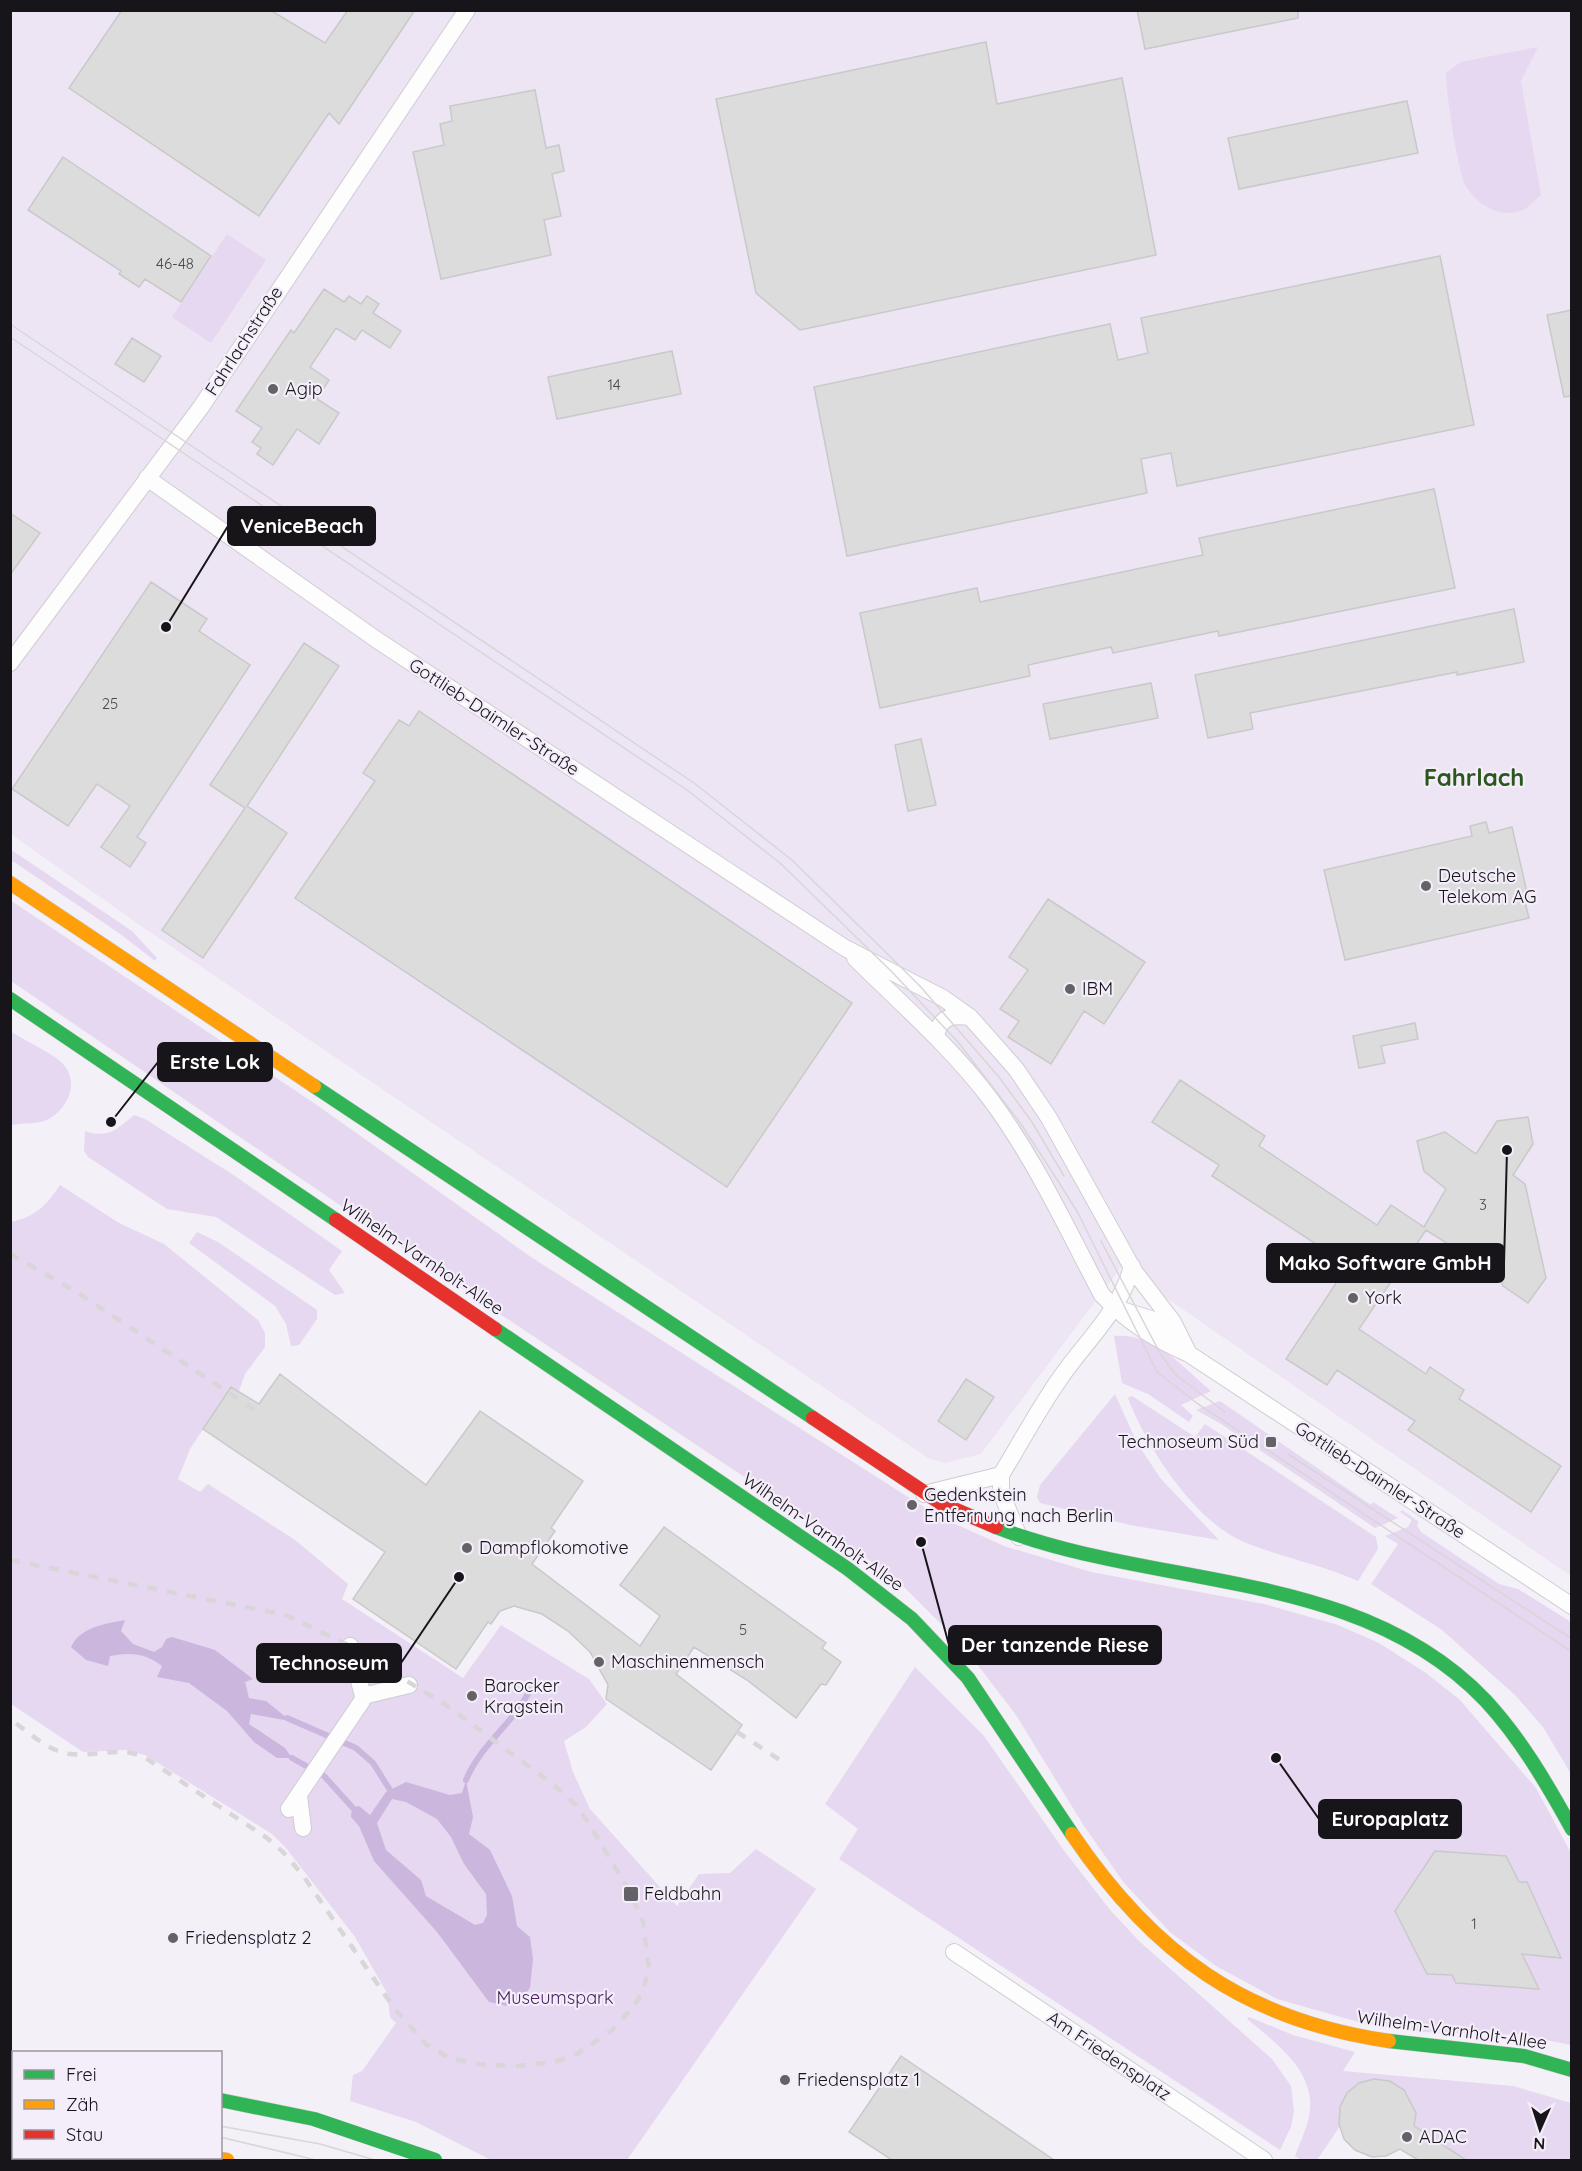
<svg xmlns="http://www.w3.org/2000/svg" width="1582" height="2171" viewBox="0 0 1582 2171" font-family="Quicksand,sans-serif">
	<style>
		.built { fill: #ede5f3 }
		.green { fill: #e5d8f0 }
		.water { fill: #cbb6dd; fill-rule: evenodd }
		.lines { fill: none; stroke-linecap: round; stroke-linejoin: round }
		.stream { stroke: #cbb6dd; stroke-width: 6 }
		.building { fill: #dcdcdd; stroke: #c9c9ca; stroke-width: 1.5 }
		.street-casing { stroke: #cfccd2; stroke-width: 18 }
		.fast-casing { stroke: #cfccd2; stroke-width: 15 }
		.slow-casing { stroke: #cfccd2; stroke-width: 15 }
		.jam-casing { stroke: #cfccd2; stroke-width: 15 }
		.street { stroke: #fdfdfe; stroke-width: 16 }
		.fast { stroke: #30b455; stroke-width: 14 }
		.slow { stroke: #ff9f0a; stroke-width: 14 }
		.jam { stroke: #e5322d; stroke-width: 14 }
		.tram { stroke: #d8d6d8; stroke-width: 1.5 }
		.rail { stroke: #d8d6d8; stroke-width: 4.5; stroke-dasharray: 10 10; stroke-linecap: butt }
		.poi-dot { fill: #646267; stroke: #f4edfa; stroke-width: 2 }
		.labels { text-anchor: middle; stroke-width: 4.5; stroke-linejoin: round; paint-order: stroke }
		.number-label { font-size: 15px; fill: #4a494c }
		.street-label { font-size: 18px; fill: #171519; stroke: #f4edfa }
		.poi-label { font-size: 18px; fill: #171519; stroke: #f4edfa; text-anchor: start }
		.park-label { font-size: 18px; fill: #4a2463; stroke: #f4edfa }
		.district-label { font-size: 24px; font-weight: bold; fill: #2b571e; stroke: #f4edfa }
		.leader { fill: none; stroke: #171519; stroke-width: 2 }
		.callout-dot { fill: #171519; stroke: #f4edfa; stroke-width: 2 }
		.callout { fill: #171519; stroke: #171519; stroke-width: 2 }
		.callout-label { font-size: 20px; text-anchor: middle; font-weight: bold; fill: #fff }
	</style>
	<rect width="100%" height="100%" fill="#f4f0f7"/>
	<!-- built -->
	<path class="built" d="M11 11H1571V1576L1121 1267 981 1454 945 1463 928 1458 138 924 11 834Z"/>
	<!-- green -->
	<path class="green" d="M1538 47 1521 81 1541 195C1536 199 1529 207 1523 210 1501 219 1479 206 1467 188 1458 175 1446 92 1446 73L1461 62Z
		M227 234 266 260 211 343 172 317Z
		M10 849 132 931 157 958 155 961 119 933 11 860Z
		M10 900 314 1103 531 1257 938 1516 1004 1546 1091 1572 1264 1604 1338 1625 1379 1643 1426 1673 1460 1700 1536 1788 1571 1853V2045L1522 2035 1420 2032 1362 2023 1277 1999 1216 1966 1171 1933 1124 1883 1084 1826 1016 1715 963 1646 893 1576 485 1304 11 981Z
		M10 1031C24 1040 52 1053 62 1063 80 1081 69 1109 47 1120 39 1124 21 1123 11 1125Z
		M134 1115 145 1119 235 1176 342 1251 329 1270 345 1293 335 1295 216 1217 167 1209 88 1157 84 1151 85 1131C108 1139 117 1129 134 1115Z
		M60 1185 119 1223 164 1244 258 1320 265 1333V1347L245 1374 239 1391 231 1387 190 1449 178 1479 200 1492 208 1484 295 1540 348 1584 342 1599 463 1678 501 1625 589 1679 607 1704 586 1727 564 1741 573 1772 590 1809 677 1906 699 1874 730 1873 756 1849 816 1889 627 2160H491L416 2122 350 2101 353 2075 362 2071 396 2023 390 2017 387 1993 355 1937 286 1848 272 1834 145 1755 125 1750 83 1752 11 1704 10 1222C34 1218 47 1205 60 1185Z
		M197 1232 218 1242 317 1310V1319L299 1345 291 1346 286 1324 275 1306 189 1243Z
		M1114 1336C1156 1333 1182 1367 1211 1391L1181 1405 1193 1416 1189 1422 1148 1394 1122 1383Z
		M1115 1394 1137 1443 1161 1479 1219 1540 1130 1525 1040 1503 1037 1497 1040 1485Z
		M1132 1396 1195 1437 1205 1424 1376 1537 1378 1549 1358 1581C1322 1565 1285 1558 1249 1544 1196 1525 1147 1448 1128 1398Z
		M1220 1401 1371 1505 1373 1502 1398 1518 1375 1528 1221 1424 1196 1410Z
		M1402 1510 1419 1522 1417 1525 1421 1532 1499 1584 1518 1589 1571 1622V1774L1543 1727 1515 1695 1442 1630 1371 1584 1398 1544 1385 1536 1408 1527 1412 1520 1400 1512Z
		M915 1667 984 1736 1065 1852 1111 1911 1139 1941 1272 2059 1291 2086 1294 2111 1291 2127 1280 2150 839 1859 858 1829 825 1804Z
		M1249 2017 1293 2035 1355 2052 1343 2071 1513 2086 1571 2103V2160H1466L1363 2092 1317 2160H1301L1295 2156C1300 2143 1306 2130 1309 2116 1318 2073 1276 2043 1247 2019Z"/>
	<!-- water -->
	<path class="water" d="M125 1620 121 1631 133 1644 154 1652 162 1647 166 1639 172 1637 215 1650 253 1679 245 1682 249 1698 266 1701 287 1718 284 1720 251 1714 249 1724 285 1748 292 1758H277L254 1742 227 1711 189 1683 157 1677 162 1666C146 1653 130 1652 110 1656L108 1666 86 1660 71 1647C80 1627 105 1624 125 1620Z
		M466 1780 473 1817 469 1834 490 1850 512 1896 517 1926 530 1937 533 1959 530 1988 520 2001 507 2006 489 2002 437 1932 374 1861 359 1826 351 1817 352 1807 359 1806 370 1815 386 1792 406 1782 450 1795 462 1793ZM392 1799 406 1802 437 1819 451 1837 464 1864 486 1894 487 1915 483 1923 475 1925 426 1896 421 1880 386 1850 377 1823Z"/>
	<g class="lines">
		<!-- stream -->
		<path class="stream" d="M287 1718 356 1748 373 1763 390 1790
			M292 1758 324 1776 352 1807
			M466 1780C481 1744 513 1724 530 1690"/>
	</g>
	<!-- building -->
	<path class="building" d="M122 10H270L325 43 348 10H415L339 124 329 113 259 216 69 88Z
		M1137 10H1298V18L1145 49Z
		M986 42 997 104 1122 78 1156 255 800 330 756 293 716 99Z
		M535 90 546 148 559 145 564 171 552 174 561 216 544 220 551 255 441 279 413 152 444 145 440 124 452 121 450 106Z
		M1407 101 1418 153 1239 189 1228 138Z
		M63 157 211 256 181 302 145 279 139 287 119 274 121 271 28 210Z
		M1440 256 1474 425 1177 486 1171 453 1141 459 1147 493 847 556 814 387 1110 324 1118 360 1148 353 1141 318Z
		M324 289 344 302 349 296 361 304 367 296 379 304 373 313 401 331 390 348 362 330 355 340 336 328 310 367 329 380 317 399 339 413 319 444 297 429 273 465 257 454 261 448 252 442 262 428 236 411 291 330 294 333Z
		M1572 310V396L1564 397 1547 315Z
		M132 338 161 356 144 382 115 364Z
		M672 351 681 394 557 419 548 377Z
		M1434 489 1455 588 1219 636 1218 631 1113 653 1111 647 1028 665 1030 676 880 708 860 613 977 588 980 602 1203 555 1199 538Z
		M10 513 40 533 10 575Z
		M151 582 207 619 199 631 250 665 137 837 146 843 130 867 101 847 130 806 97 784 68 826 12 789Z
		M1514 609 1524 662 1457 675V672L1250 713 1253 729 1208 738 1195 675Z
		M304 643 339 666 247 806 287 833 203 958 162 930 245 808 210 785Z
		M1151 683 1158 718 1050 739 1043 704Z
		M419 711 852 1003 727 1187 295 898 375 781 363 773 399 720 409 726Z
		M921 739 936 805 908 811 895 745Z
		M1486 822 1489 833 1512 827 1529 901 1525 902 1529 918 1345 960 1324 870 1472 836 1470 826Z
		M1048 899 1145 962 1104 1024 1084 1011 1051 1064 1008 1037 1019 1021 1000 1009 1028 970 1009 957Z
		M1415 1023 1418 1039 1381 1046 1385 1063 1359 1068 1353 1036Z
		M1180 1080 1265 1136 1259 1146 1377 1225 1391 1205 1424 1227 1446 1189 1424 1171 1417 1141 1445 1132 1476 1154 1497 1121 1528 1117 1533 1144 1513 1175 1525 1184 1546 1278 1528 1303 1503 1286 1499 1276 1426 1230 1359 1329 1426 1374 1430 1367 1464 1390 1459 1399 1561 1466 1531 1512 1408 1430 1415 1421 1337 1370 1327 1385 1286 1359 1348 1265 1212 1176 1219 1165 1152 1122Z
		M280 1374 426 1485 480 1411 583 1481 551 1528 555 1531 532 1564 640 1646 660 1616 620 1585 664 1527 826 1643 822 1648 841 1662 826 1685 821 1684 796 1718 747 1680 694 1647 676 1674 742 1725 711 1770 606 1699 608 1685 590 1652 568 1631 542 1614 514 1606 500 1611 491 1624 488 1622 456 1669 353 1599 385 1552 203 1429 231 1387 259 1404Z
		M966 1379 994 1397 966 1440 938 1421Z
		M1435 1851 1506 1856 1519 1882H1527L1561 1958 1522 1954 1539 1989 1456 1983 1452 1975 1427 1974 1395 1911Z
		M901 2056 1054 2160H892L849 2132Z
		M1374 2079 1390 2081 1404 2090 1416 2113 1414 2126 1466 2160H1418L1400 2149 1386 2156 1372 2157 1355 2150 1344 2139 1339 2124 1340 2107 1347 2093 1359 2083Z"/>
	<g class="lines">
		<!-- street casing -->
		<g class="street-casing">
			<path id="street" d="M147 478 377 640 845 948 943 998 970 1017 1016 1069 1049 1118 1134 1271 1173 1322 1189 1354
				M10 663 201 407 467 10
				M855 958C900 1003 949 1045 988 1096 1034 1157 1066 1227 1102 1295 1129 1323 1153 1338 1189 1354L1572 1606
				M936 1035C941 1016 952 1015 970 1017
				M1118 1309 1151 1319 1178 1342
				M924 1494 1001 1475
				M1019 1537 1001 1492V1475C1021 1442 1039 1408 1061 1377 1086 1341 1121 1310 1132 1266
				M363 1696 409 1685
				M299 1796 303 1828
				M289 1809 362 1701 363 1696 350 1646
				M954 1952 1264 2160"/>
		</g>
		<!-- fast casing -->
		<g class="fast-casing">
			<path id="fast" d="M10 999 336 1220
				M314 1086 813 1418
				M495 1329 848 1569 912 1619 968 1678 1072 1834
				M996 1527C1156 1590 1359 1567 1486 1701 1521 1739 1547 1784 1572 1829
				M1389 2041 1524 2056 1572 2070
				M220 2100 314 2119 435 2160
				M10 2123 14 2124"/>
		</g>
		<!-- slow casing -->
		<g class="slow-casing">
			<path id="slow" d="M10 883 314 1086
				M1072 1834C1153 1954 1245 2020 1389 2041
				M10 2073H14
				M213 2158 227 2160"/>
		</g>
		<!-- jam casing -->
		<g class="jam-casing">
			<path id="jam" d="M336 1220 495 1329
				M813 1418 942 1504 996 1527"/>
		</g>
		<!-- street -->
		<use href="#street" class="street"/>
		<!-- fast -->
		<use href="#fast" class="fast"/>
		<!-- slow -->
		<use href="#slow" class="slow"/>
		<!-- jam -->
		<use href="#jam" class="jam"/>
		<!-- tram -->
		<path class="tram" d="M10 324 694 783 792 860 919 985 999 1077 1032 1122 1064 1176
			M10 337 687 790 780 863 892 972 958 1042 1021 1124 1058 1181 1078 1213 1157 1372 1198 1404 1572 1652
			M1101 1241 1161 1355 1176 1375 1225 1412
			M1288 1454 1572 1639
			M10 2103H14
			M220 2126 320 2144 375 2160
			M220 2137 316 2160"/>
		<!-- rail -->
		<path class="rail" d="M10 1254 75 1291 255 1410
			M10 1560 286 1615 350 1646 446 1705 554 1785 576 1805 588 1822 631 1894 643 1922 649 1968 643 1990 635 2005 612 2030 574 2056 553 2062 517 2066 477 2064 449 2058 426 2044 394 2008 302 1874 283 1852 267 1838 144 1757C119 1746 96 1757 70 1754 47 1751 29 1732 10 1719
			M737 1732 780 1760"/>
	</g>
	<!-- markers -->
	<g class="poi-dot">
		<circle cx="273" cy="389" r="6"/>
		<circle cx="1426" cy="886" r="6"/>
		<circle cx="1070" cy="989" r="6"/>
		<circle cx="1353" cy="1298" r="6"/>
		<rect x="1265" y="1436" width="12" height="12" rx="3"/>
		<circle cx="912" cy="1505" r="6"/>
		<circle cx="467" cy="1548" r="6"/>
		<circle cx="599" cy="1662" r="6"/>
		<circle cx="472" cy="1696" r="6"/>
		<rect x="623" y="1886" width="16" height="16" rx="3"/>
		<circle cx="173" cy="1938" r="6"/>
		<circle cx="785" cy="2080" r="6"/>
		<circle cx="1407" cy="2137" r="6"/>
	</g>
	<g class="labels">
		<!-- number labels -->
		<g class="number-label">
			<text x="175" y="269">46-48</text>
			<text x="614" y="390">14</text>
			<text x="110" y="709">25</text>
			<text x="1483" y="1210">3</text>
			<text x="743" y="1635">5</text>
			<text x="1474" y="1929">1</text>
		</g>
		<!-- street labels -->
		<g class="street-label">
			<text transform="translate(244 341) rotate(-57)" y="6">Fahrlachstraße</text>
			<text transform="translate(494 717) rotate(33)" y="6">Gottlieb-Daimler-Straße</text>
			<text transform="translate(422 1257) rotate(34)" y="6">Wilhelm-Varnholt-Allee</text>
			<text transform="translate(1380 1480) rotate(33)" y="6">Gottlieb-Daimler-Straße</text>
			<text transform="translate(823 1532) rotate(35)" y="6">Wilhelm-Varnholt-Allee</text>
			<text transform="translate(1452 2030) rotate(8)" y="6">Wilhelm-Varnholt-Allee</text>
			<text transform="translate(1109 2056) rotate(34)" y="6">Am Friedensplatz</text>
		</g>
		<!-- poi labels -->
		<g class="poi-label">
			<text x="285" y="395">Agip</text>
			<text x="1438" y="882">Deutsche<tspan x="1438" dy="21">Telekom AG</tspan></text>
			<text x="1082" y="995">IBM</text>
			<text x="1365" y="1304">York</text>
			<text x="1259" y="1448" text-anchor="end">Technoseum Süd</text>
			<text x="924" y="1501">Gedenkstein<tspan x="924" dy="21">Entfernung nach Berlin</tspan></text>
			<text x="479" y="1554">Dampflokomotive</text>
			<text x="611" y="1668">Maschinenmensch</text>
			<text x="484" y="1692">Barocker<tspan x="484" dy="21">Kragstein</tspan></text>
			<text x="644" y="1900">Feldbahn</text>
			<text x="185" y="1944">Friedensplatz 2</text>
			<text x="797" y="2086">Friedensplatz 1</text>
			<text x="1419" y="2143">ADAC</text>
		</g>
		<!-- park labels -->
		<g class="park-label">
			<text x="555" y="2004">Museumspark</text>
		</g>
		<!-- district labels -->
		<g class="district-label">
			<text x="1474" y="786">Fahrlach</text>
		</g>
	</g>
	<!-- callouts -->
	<path class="leader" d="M166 627L228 526M111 1122L158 1062M1507 1150L1504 1263M921 1542L949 1645M459 1577L401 1663M1276 1758L1319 1819"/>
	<g class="callout-dot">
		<circle cx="166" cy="627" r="6"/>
		<circle cx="111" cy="1122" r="6"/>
		<circle cx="1507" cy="1150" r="6"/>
		<circle cx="921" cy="1542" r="6"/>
		<circle cx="459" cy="1577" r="6"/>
		<circle cx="1276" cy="1758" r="6"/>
	</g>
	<g class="callout">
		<rect x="228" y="507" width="147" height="38" rx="6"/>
		<rect x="158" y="1043" width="114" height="38" rx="6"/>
		<rect x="1267" y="1244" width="237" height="38" rx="6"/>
		<rect x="949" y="1626" width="212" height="38" rx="6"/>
		<rect x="257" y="1644" width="144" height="38" rx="6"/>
		<rect x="1319" y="1800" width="142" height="38" rx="6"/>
	</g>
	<g class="callout-label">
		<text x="302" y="533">VeniceBeach</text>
		<text x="215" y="1069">Erste Lok</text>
		<text x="1385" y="1270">Mako Software GmbH</text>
		<text x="1055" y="1652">Der tanzende Riese</text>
		<text x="329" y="1670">Technoseum</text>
		<text x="1390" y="1826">Europaplatz</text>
	</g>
	<!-- border -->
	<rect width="1582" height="2171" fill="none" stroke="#171519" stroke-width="24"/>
	<!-- legend -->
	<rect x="12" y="2051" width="210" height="108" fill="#f4edfa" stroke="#9c97a0" stroke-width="1.5"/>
	<rect x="24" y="2070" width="30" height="9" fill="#30b455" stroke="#9c97a0" stroke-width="1.5"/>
	<text x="66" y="2081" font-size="18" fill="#171519">Frei</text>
	<rect x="24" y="2100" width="30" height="9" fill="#ff9f0a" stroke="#9c97a0" stroke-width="1.5"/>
	<text x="66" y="2111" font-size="18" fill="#171519">Zäh</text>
	<rect x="24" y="2130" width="30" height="9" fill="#e5322d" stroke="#9c97a0" stroke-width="1.5"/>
	<text x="66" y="2141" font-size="18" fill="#171519">Stau</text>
	<!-- north arrow -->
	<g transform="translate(1540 2129) rotate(183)" stroke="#f4edfa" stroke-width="4.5" paint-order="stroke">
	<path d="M0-4.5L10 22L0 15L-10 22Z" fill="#171519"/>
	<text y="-9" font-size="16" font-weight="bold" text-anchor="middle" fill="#171519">N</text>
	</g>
</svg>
